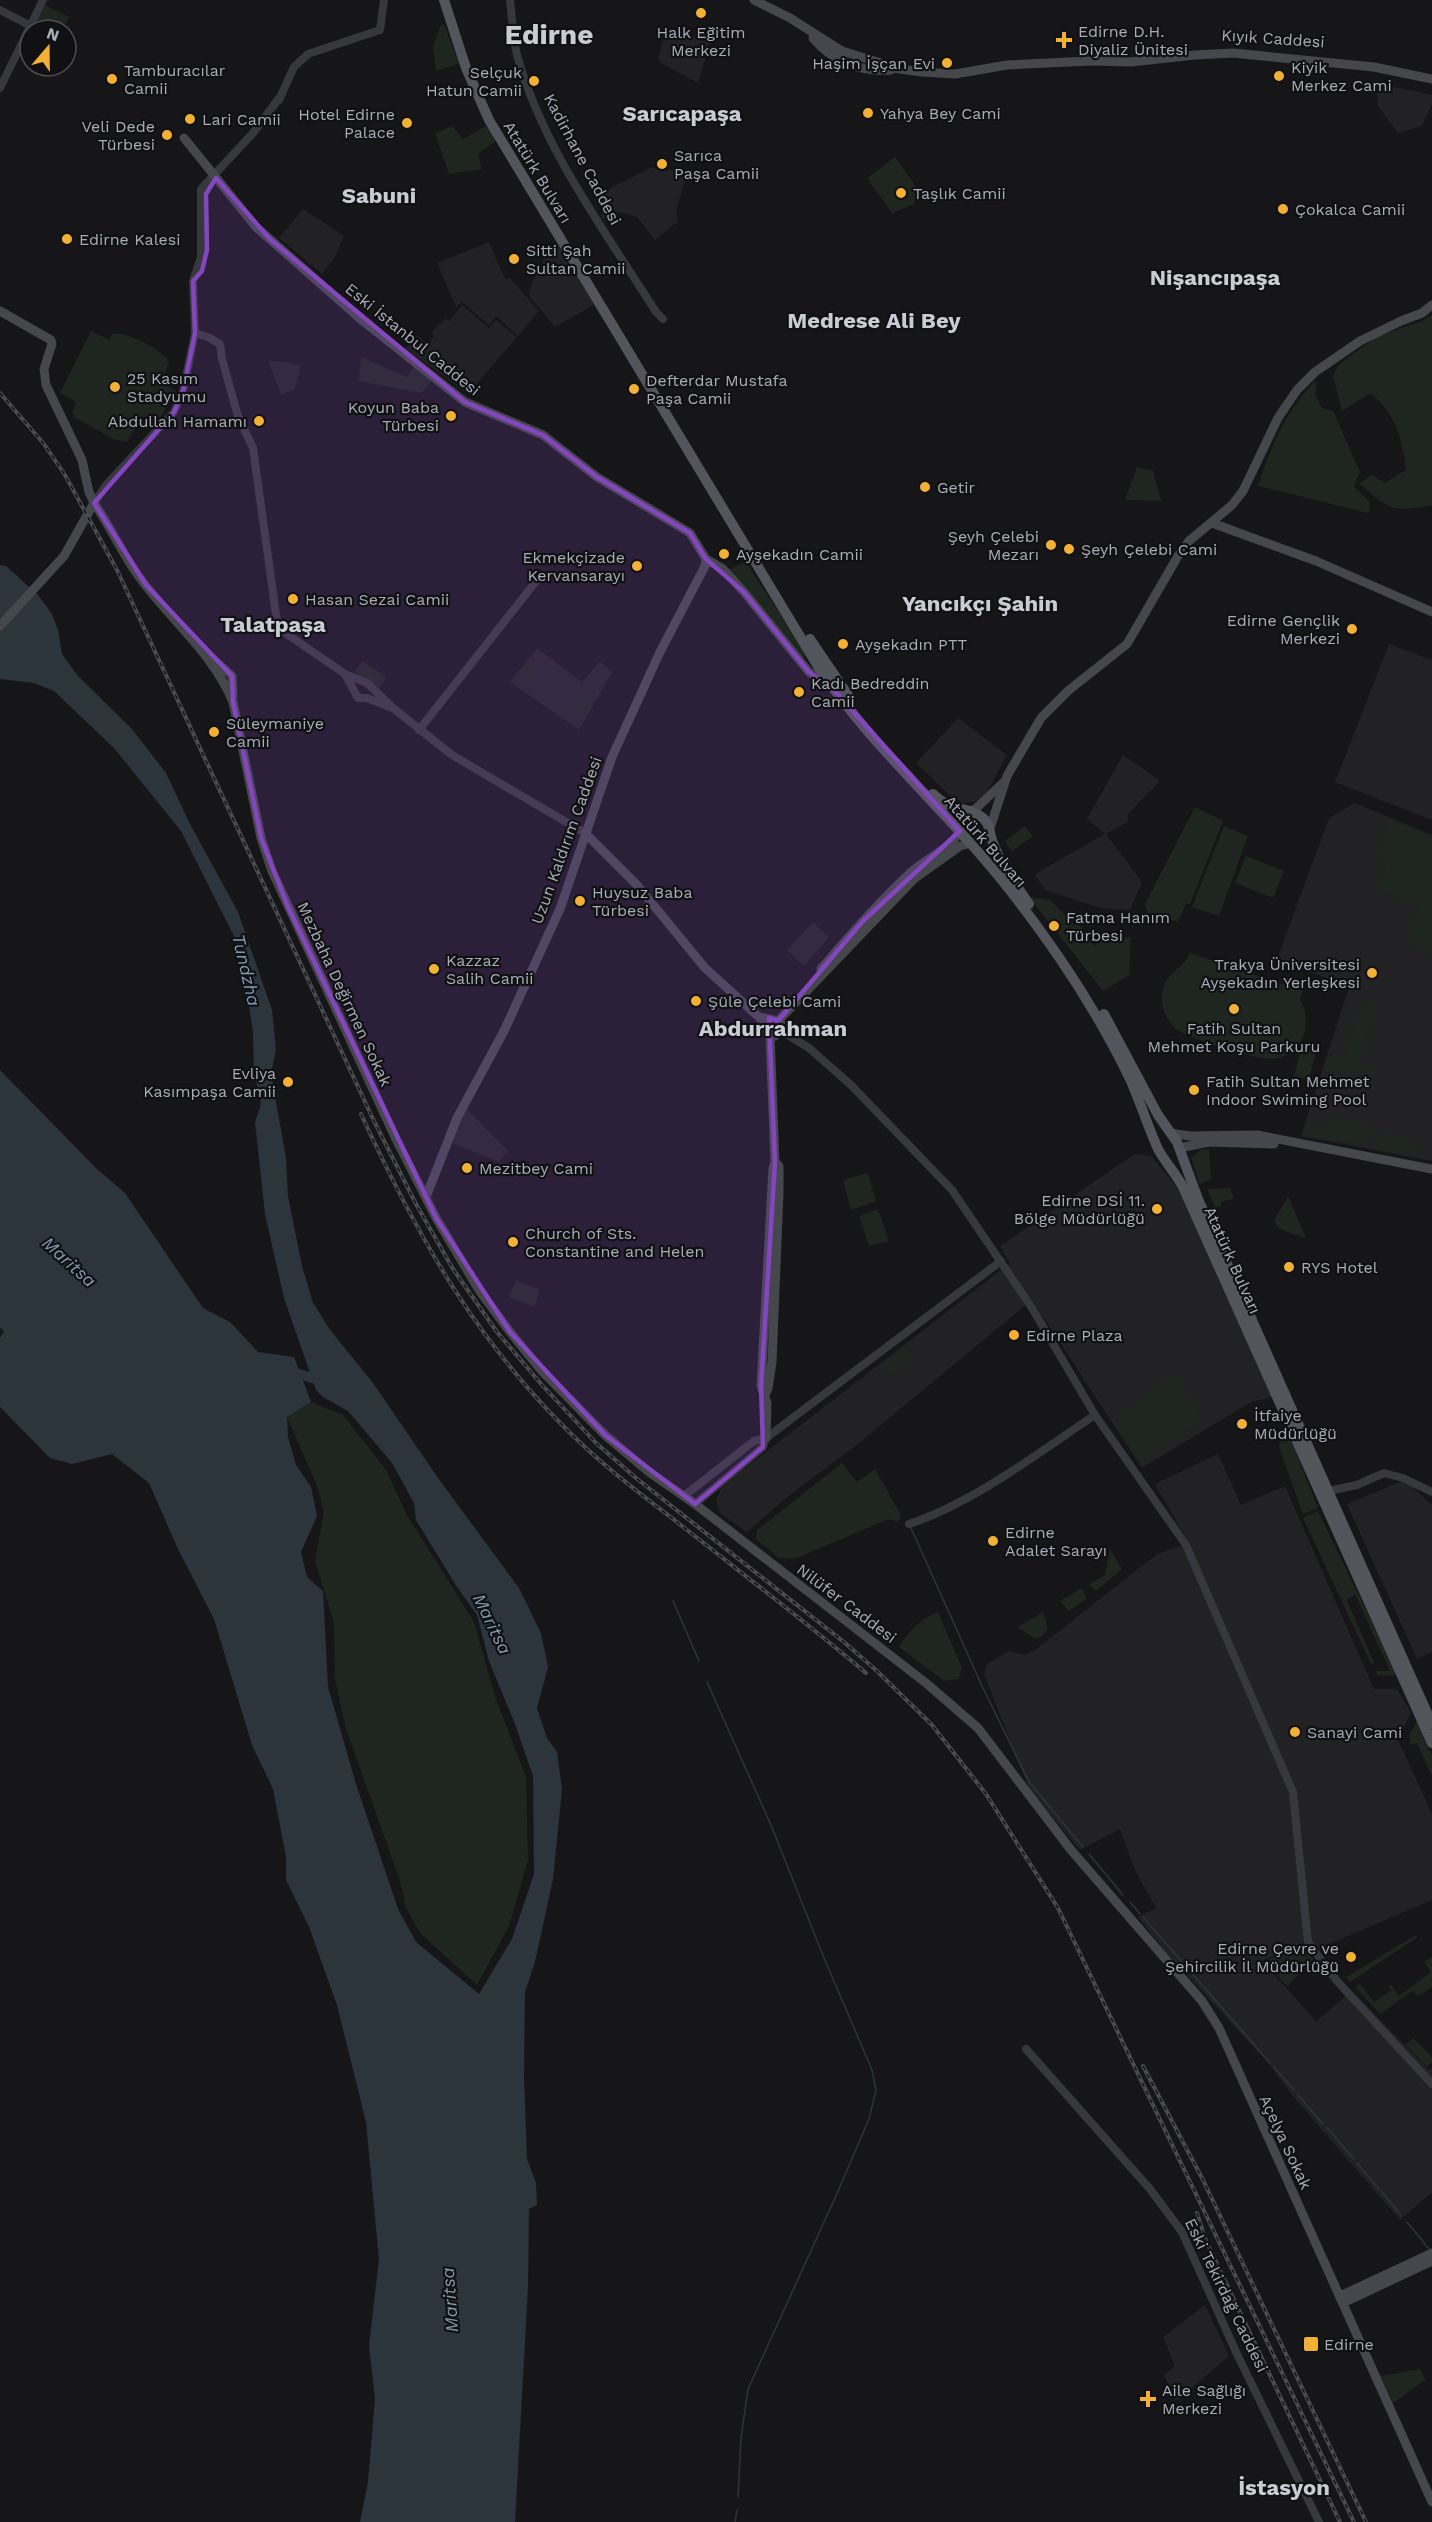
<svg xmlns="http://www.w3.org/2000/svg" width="1432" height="2522" viewBox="0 0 1432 2522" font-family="'Work Sans',sans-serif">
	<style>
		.built { fill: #222225 }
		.green { fill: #1e261f }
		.water { fill: #2c353c }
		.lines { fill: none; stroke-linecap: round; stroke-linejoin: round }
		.stream { stroke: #2c353c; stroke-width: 1.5 }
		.river { stroke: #2c353c; stroke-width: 10 }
		.tertiary { stroke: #37383d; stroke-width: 8 }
		.secondary { stroke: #45474d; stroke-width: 9 }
		.primary { stroke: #53555c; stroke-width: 10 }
		.rail-casing { stroke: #4a4c52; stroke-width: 4 }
		.rail { stroke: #111113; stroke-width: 1.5; stroke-dasharray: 4.5; stroke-linecap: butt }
		.marked { fill: #8446be; fill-opacity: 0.2; stroke: #8446be; stroke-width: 4.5; stroke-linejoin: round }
		.poi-dot { fill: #f2b134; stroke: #111113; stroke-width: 2 }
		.labels { text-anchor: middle; stroke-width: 4.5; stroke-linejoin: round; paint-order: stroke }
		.poi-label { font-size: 16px; fill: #a8adb8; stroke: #111113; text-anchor: start }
		.street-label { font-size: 16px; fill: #a8adb8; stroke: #111113 }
		.water-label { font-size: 18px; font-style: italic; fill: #7f9bb3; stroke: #111113 }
		.district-label { font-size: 22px; font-weight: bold; fill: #c9ccd4; stroke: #111113 }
		.town-label { font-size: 28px; font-weight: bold; fill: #c9ccd4; stroke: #111113 }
	</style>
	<rect width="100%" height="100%" fill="#161618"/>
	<!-- built -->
	<path class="built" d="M667 27 710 43 698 83 661 63 658 59Z
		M1376 83 1432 95V104L1422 126 1398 133 1378 106Z
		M652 167 662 172 680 168 685 181 676 210 678 221 655 240 637 217 620 212 602 219 599 194Z
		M303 209 344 236 335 257 322 274 279 238Z
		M489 242 505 279 510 278 539 311 518 336 496 316 489 325 462 302 456 307 437 263Z
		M558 245 595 304 555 327 529 296 532 282 540 270 545 255Z
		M462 305 489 328 496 320 517 337 468 394 405 348 418 336 428 344 434 336 431 333 446 318 449 321Z
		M268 361 288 362 301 366 295 389 281 395Z
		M1389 644 1432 660V820L1335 782Z
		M537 648 582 682 600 661 612 672 579 730 510 682Z
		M958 718 1007 755 987 792 974 802 963 803 949 795 916 763Z
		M1123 755 1160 781 1128 814V822L1106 834 1142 882 1130 910 1100 908 1045 890 1035 874 1105 834 1087 819Z
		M1355 803 1432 835V1161L1301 1136 1349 987 1277 959 1329 818Z
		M465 1107 508 1151 499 1162 449 1142Z
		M1135 1154 1151 1156 1182 1193 1272 1397 1251 1402 1142 1468 1032 1300 858 1444 786 1498 747 1532 720 1513 716 1501 722 1486 1010 1263 1000 1246Z
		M1218 1454 1241 1505 1285 1486 1374 1689H1397L1411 1712 1398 1740 1432 1814V1900L1320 1948 1304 1943 1262 1961 1316 2021 1352 1991 1429 2070 1432 2068V2192L1400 2220 1292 2095 1269 2064 1165 1951 1138 1917 1156 1908 1134 1868 1120 1829 1080 1850 1030 1791 984 1674 987 1664 1009 1651 1024 1655 1035 1650 1157 1554 1189 1543 1156 1486 1157 1483Z
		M1405 1480 1432 1505V1652L1417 1659 1347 1504Z
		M1205 2305 1229 2356 1178 2400 1175 2399 1164 2375 1175 2366 1163 2337Z"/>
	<!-- green -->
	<path class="green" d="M45 5 69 17 62 30H55L37 21Z
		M444 24 459 64 436 71 433 47 441 25Z
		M452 126 463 139 486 126 497 140 478 154 482 169 449 174 435 133Z
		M895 157 917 188 914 204 892 213 867 178Z
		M1432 315V505C1393 513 1388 509 1359 483L1372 475 1385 483 1406 470C1402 437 1396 416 1371 393L1342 411 1333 376 1339 364 1376 337 1422 321Z
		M91 331 109 340 112 334C126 331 163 349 169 362L161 383 176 391 154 429 140 421 127 442 113 439 74 417 73 411 76 402 60 393Z
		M361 357 407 377 414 365 433 380 421 393 359 381Z
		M1315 381 1317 387 1315 394 1322 408 1333 411 1360 472 1354 487 1370 502 1369 513 1258 486C1273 443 1283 415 1315 381Z
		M1137 467 1153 471 1161 501 1125 500Z
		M745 561 807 655 805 657 800 656 727 571Z
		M362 661 387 677 379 688 355 672Z
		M528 661 539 669 524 689 513 681Z
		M581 691 594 700 578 725 564 716Z
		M1195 807 1223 821 1190 904H1186L1178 922 1148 913 1145 904Z
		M1389 819 1432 837V954L1412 944 1409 939 1419 907 1375 889 1386 869 1380 852 1386 840 1382 836Z
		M1025 826 1033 836 1012 851 1005 841Z
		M1224 826 1248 836 1219 916 1192 907Z
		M1246 856 1284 871 1273 898 1235 883Z
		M1029 897 1050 900 1074 924 1061 933 1078 923 1094 946 1113 932 1120 939 1131 937 1129 975 1103 991Z
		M813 922 829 937 804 966 787 950Z
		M1190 953 1303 991 1300 999C1313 1022 1304 1055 1274 1059 1260 1061 1189 1038 1177 1030 1168 1022 1161 1010 1162 998 1163 971 1183 971 1190 953Z
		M1363 1001 1376 1005 1359 1063 1375 1069 1373 1075 1353 1068 1350 1073 1333 1067 1331 1073 1323 1071 1328 1055 1343 1058Z
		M1302 1047 1316 1051 1309 1080 1294 1076Z
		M1334 1116 1374 1128 1366 1147 1303 1134 1307 1123 1328 1129Z
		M1384 1132 1417 1143 1413 1155 1378 1148Z
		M1209 1149 1211 1179 1200 1184 1191 1158 1200 1150Z
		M868 1173 876 1201 851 1210 843 1180Z
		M1230 1188 1234 1199 1221 1202V1206L1215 1208 1207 1189Z
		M1288 1196 1305 1236 1304 1238 1280 1229 1274 1221Z
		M878 1209 889 1241 869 1246 859 1216Z
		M516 1280 540 1290 534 1307 509 1297Z
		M905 1348 914 1359 891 1377 883 1365Z
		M1176 1371 1204 1420 1141 1463 1118 1427 1117 1417Z
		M311 1402 343 1415 386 1470 407 1515 474 1622 496 1699 526 1777 528 1860 509 1926 477 1985 421 1934 406 1908 400 1881 346 1729 335 1680 334 1623 315 1561 324 1512 317 1486 287 1417Z
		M1289 1435 1318 1508 1303 1514 1279 1447 1281 1438Z
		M842 1463 857 1482 875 1469 901 1515 898 1522 889 1519 794 1559 779 1558 756 1539 757 1530Z
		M1318 1511 1396 1672 1394 1676 1377 1675 1376 1671H1390L1355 1594 1347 1600 1374 1663 1371 1664 1303 1518Z
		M1110 1549 1122 1569 1096 1591 1089 1584 1105 1575Z
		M1082 1588 1086 1599 1069 1611 1060 1601Z
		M938 1612 962 1668 959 1679 944 1681 899 1647C910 1630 919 1620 938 1612Z
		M1043 1612C1048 1625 1051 1634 1035 1639L1018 1627Z
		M1417 1721 1432 1756V1776L1417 1743 1410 1745V1734Z
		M1416 1935 1418 1937 1350 1982 1346 1977Z
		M1302 1946 1314 1960 1287 1986 1264 1961Z
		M1432 1957V1987L1418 1996 1412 1991 1380 2014 1355 1987 1360 1984 1374 2002 1391 1990 1388 1986 1391 1985 1399 1996 1431 1972 1424 1962Z
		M1413 2038 1432 2057V2062L1427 2067 1406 2045Z
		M1420 2369 1425 2380 1393 2403 1381 2376Z"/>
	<!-- water -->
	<path class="water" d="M0 565 6 566 38 595 52 614 58 630 62 654 78 676 132 729 166 773 190 824 238 912 272 1010 276 1049 271 1074 286 1158 288 1196 302 1266 313 1303 331 1331 373 1383 438 1478 519 1588 541 1633 548 1667 537 1708 547 1738 557 1752 562 1789 553 1879 535 1962 525 1992 524 2076 527 2159 536 2183 537 2205 529 2209 528 2287 515 2522H360L368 2482 375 2399 369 2346 379 2259 366 2122 337 2005 309 1927 286 1880V1857L273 1789 252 1745 214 1619 178 1549 149 1483 112 1454 72 1464 50 1458 0 1407V1338L4 1331 0 1328V1070L97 1169 125 1193 203 1308 230 1322 258 1352 294 1357 311 1402 287 1417 288 1437 296 1465 311 1487 317 1516 301 1552 307 1577 323 1591 328 1687 356 1784 398 1909 416 1942 479 1994 512 1939 534 1874 533 1776 515 1724 489 1661 477 1615 457 1587 416 1520 414 1503 392 1463 348 1411 323 1397 316 1390 284 1298 265 1214 255 1122 260 1108 261 1096 254 1076 253 1032 240 948 181 831 114 748 54 691 34 683 0 679Z"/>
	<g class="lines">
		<!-- stream -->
		<path class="stream" d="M911 1528 982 1686 1029 1782 1083 1847
			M673 1601 699 1661
			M707 1682 771 1825 824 1958 872 2070 876 2090 869 2119 835 2198 748 2389 741 2438 738 2497
			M1089 1854 1123 1895
			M1130 1902 1140 1914
			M1143 1917 1270 2063
			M1274 2067 1294 2090
			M1297 2094 1323 2124
			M1327 2128 1354 2159
			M1357 2163 1379 2189
			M1381 2191 1401 2215
			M1407 2222 1429 2249
			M735 2522 737 2510"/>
		<!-- river -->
		<path class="river" d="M289 1371 326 1382"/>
		<!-- tertiary -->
		<path class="tertiary" d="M510 0C512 18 513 37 517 55 543 149 605 231 656 312L663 319
			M0 10 31 26
			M0 88 43 0
			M279 100 294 67 308 54 380 30 384 0
			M195 333 208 337 220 344 222 359 238 416 253 448 278 629
			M94 503 106 485 174 412 183 391 195 333 193 281 201 257V189L253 133 280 97
			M257 623 284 632 345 674 367 683 393 708 452 755 585 833
			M345 674 358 698H367L390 707
			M419 730 537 580
			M780 1030 809 1048 851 1085 952 1190 1032 1308 1095 1415 1186 1545 1293 1792 1308 1942 1336 1980 1432 2084
			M1328 1491 1357 1485 1384 1473 1403 1478 1432 1492
			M684 1496 754 1441 766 1438 1001 1261
			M695 1504 763 1447 766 1438
			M909 1524C973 1503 1038 1453 1095 1415
			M1026 2049 1150 2189 1182 2232 1237 2354 1319 2522"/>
		<!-- secondary -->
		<path class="secondary" d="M754 0 790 18 842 51 900 69 922 72 955 74 1007 65 1090 61 1131 62 1195 55 1233 53 1374 67 1432 79
			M813 38C833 62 861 72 891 70
			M184 138 256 227 363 321 465 402 543 435 597 477 690 533 706 559 723 569 744 592 809 672 832 688
			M0 311 51 340 52 344 44 369 46 385 82 460 89 492 94 503C110 526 121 551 137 574 168 618 212 651 233 702L261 838 272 871 396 1139 436 1218 479 1290 510 1332 541 1370 605 1435 649 1472 695 1504 926 1683 978 1728 1071 1850 1202 2001 1219 2028 1432 2502
			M1212 523 1316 561 1432 612
			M0 626 64 556 94 503
			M213 659 232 676 233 696
			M972 812 1003 783
			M990 828 1007 776 1041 718 1069 690 1127 644 1178 556 1189 541 1232 505 1243 491 1278 418 1297 390 1315 372 1360 341 1401 321 1422 313 1432 305
			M585 833 637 885 705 968 759 1017 778 1021
			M821 969C849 936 878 903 910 873 925 859 950 849 960 831
			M759 1017 770 1035
			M778 1021 915 878 960 846 971 843
			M770 1035 775 1036 780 1030 781 1024 778 1021
			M1170 1133 1190 1136 1257 1135 1432 1169
			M1179 1148 1209 1142 1274 1144
			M426 1197 457 1118 504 1031 560 909 612 757 660 652 705 566 706 559
			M765 1396 768 1388 772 1362 779 1193V1166L775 1162
			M766 1438 767 1403 761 1386 773 1168 775 1162 770 1035
			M1340 2296 1432 2253
			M1343 2303 1432 2261"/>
		<!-- primary -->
		<path class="primary" d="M444 0 466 68 489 120 819 668C874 750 952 815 1012 893 1058 952 1099 1014 1131 1081 1141 1104 1148 1127 1158 1149 1165 1162 1176 1174 1183 1187L1432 1743
			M810 639 850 698
			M933 794C950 812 970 806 983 818 991 825 989 834 993 843 1001 865 1016 885 1029 904
			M1104 1014 1158 1115 1177 1142 1198 1199 1432 1724"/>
		<!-- rail casing -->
		<g class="rail-casing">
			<path id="rail" d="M0 393 44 444 65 475 117 570 373 1119 416 1204 453 1269 497 1332 542 1385 596 1443 636 1478 844 1642 877 1671 932 1725 986 1794 1058 1908 1354 2522
				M361 1114C420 1242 482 1352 587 1449 617 1477 650 1501 682 1526 744 1575 806 1622 866 1673
				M1143 2066 1203 2180 1366 2522
				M1197 2213 1206 2241 1340 2522"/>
		</g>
		<!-- rail -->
		<use href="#rail" class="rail"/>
	</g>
	<!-- marked area -->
	<path class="marked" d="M216 178 270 239 465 402 543 435 597 477 690 533 706 559 744 592 809 672 835 691 960 831 862 922 778 1021 769 1018 775 1162 761 1386 763 1447 695 1504 605 1435 510 1332 436 1218 288 907 261 838 233 702 232 676 146 585 94 503 174 412 183 391 195 333 193 281 202 271 207 250 206 194Z"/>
	<!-- markers -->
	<g class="poi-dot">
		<circle cx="701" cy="13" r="6"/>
		<path d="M1061 31h6v6h6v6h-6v6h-6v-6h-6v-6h6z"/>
		<circle cx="947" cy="63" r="6"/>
		<circle cx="1279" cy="76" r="6"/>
		<circle cx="112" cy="79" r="6"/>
		<circle cx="534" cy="81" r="6"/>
		<circle cx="868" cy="113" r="6"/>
		<circle cx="190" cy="119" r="6"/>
		<circle cx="407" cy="123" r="6"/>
		<circle cx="167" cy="135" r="6"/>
		<circle cx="662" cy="164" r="6"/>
		<circle cx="901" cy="193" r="6"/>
		<circle cx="1283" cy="209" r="6"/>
		<circle cx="67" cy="239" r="6"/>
		<circle cx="514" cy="259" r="6"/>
		<circle cx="115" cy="387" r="6"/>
		<circle cx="634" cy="389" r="6"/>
		<circle cx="451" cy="416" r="6"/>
		<circle cx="259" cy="421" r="6"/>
		<circle cx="925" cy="487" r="6"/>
		<circle cx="1051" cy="545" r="6"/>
		<circle cx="1069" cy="549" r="6"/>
		<circle cx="724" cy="554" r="6"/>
		<circle cx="637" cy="566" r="6"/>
		<circle cx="293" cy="599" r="6"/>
		<circle cx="1352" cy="629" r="6"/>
		<circle cx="843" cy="644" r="6"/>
		<circle cx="799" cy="692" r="6"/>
		<circle cx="214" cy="732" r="6"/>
		<circle cx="580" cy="901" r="6"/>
		<circle cx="1054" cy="926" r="6"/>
		<circle cx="434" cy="969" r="6"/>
		<circle cx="1372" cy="973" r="6"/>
		<circle cx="696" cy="1001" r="6"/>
		<circle cx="1234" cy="1009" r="6"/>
		<circle cx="288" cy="1082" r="6"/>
		<circle cx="1194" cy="1090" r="6"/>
		<circle cx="467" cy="1168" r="6"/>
		<circle cx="1157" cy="1209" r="6"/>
		<circle cx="513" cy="1242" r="6"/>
		<circle cx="1289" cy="1267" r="6"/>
		<circle cx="1014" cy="1335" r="6"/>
		<circle cx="1242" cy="1424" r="6"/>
		<circle cx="993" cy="1541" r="6"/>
		<circle cx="1295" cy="1732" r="6"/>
		<circle cx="1351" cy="1957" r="6"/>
		<rect x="1303" y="2336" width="16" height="16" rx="3"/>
		<path d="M1145 2390h6v6h6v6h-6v6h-6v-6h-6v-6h6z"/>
	</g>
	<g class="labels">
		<!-- poi labels -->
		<g class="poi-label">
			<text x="1078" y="37">Edirne D.H.<tspan x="1078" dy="18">Diyaliz Ünitesi</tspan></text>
			<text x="701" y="38" text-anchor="middle">Halk Eğitim<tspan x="701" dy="18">Merkezi</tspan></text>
			<text x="935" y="69" text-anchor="end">Haşim İşçan Evi</text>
			<text x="1291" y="73">Kiyik<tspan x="1291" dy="18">Merkez Cami</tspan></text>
			<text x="124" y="76">Tamburacılar<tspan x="124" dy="18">Camii</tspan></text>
			<text x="522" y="78" text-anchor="end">Selçuk<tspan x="522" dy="18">Hatun Camii</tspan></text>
			<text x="880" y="119">Yahya Bey Cami</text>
			<text x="395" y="120" text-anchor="end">Hotel Edirne<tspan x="395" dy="18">Palace</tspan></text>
			<text x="202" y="125">Lari Camii</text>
			<text x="155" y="132" text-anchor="end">Veli Dede<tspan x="155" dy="18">Türbesi</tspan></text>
			<text x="674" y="161">Sarıca<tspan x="674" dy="18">Paşa Camii</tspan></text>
			<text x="913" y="199">Taşlık Camii</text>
			<text x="1295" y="215">Çokalca Camii</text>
			<text x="79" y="245">Edirne Kalesi</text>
			<text x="526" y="256">Sitti Şah<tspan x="526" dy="18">Sultan Camii</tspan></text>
			<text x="127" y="384">25 Kasım<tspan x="127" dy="18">Stadyumu</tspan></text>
			<text x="646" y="386">Defterdar Mustafa<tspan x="646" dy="18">Paşa Camii</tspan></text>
			<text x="439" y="413" text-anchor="end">Koyun Baba<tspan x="439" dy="18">Türbesi</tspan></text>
			<text x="247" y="427" text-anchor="end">Abdullah Hamamı</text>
			<text x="937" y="493">Getir</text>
			<text x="1039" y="542" text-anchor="end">Şeyh Çelebi<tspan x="1039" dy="18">Mezarı</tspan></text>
			<text x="1081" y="555">Şeyh Çelebi Cami</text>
			<text x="736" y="560">Ayşekadın Camii</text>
			<text x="625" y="563" text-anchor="end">Ekmekçizade<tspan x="625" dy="18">Kervansarayı</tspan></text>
			<text x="305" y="605">Hasan Sezai Camii</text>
			<text x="1340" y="626" text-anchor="end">Edirne Gençlik<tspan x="1340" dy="18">Merkezi</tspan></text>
			<text x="855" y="650">Ayşekadın PTT</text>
			<text x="811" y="689">Kadı Bedreddin<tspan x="811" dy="18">Camii</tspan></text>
			<text x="226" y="729">Süleymaniye<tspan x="226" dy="18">Camii</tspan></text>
			<text x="592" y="898">Huysuz Baba<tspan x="592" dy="18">Türbesi</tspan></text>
			<text x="1066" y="923">Fatma Hanım<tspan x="1066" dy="18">Türbesi</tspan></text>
			<text x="446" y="966">Kazzaz<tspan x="446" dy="18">Salih Camii</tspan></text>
			<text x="1360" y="970" text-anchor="end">Trakya Üniversitesi<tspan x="1360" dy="18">Ayşekadın Yerleşkesi</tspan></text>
			<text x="708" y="1007">Şüle Çelebi Cami</text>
			<text x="1234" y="1034" text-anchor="middle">Fatih Sultan<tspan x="1234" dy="18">Mehmet Koşu Parkuru</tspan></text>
			<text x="276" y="1079" text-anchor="end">Evliya<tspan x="276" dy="18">Kasımpaşa Camii</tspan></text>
			<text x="1206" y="1087">Fatih Sultan Mehmet<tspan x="1206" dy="18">Indoor Swiming Pool</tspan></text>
			<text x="479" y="1174">Mezitbey Cami</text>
			<text x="1145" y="1206" text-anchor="end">Edirne DSİ 11.<tspan x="1145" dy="18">Bölge Müdürlüğü</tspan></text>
			<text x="525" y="1239">Church of Sts.<tspan x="525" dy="18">Constantine and Helen</tspan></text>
			<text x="1301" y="1273">RYS Hotel</text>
			<text x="1026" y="1341">Edirne Plaza</text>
			<text x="1254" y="1421">İtfaiye<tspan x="1254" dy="18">Müdürlüğü</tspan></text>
			<text x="1005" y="1538">Edirne<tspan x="1005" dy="18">Adalet Sarayı</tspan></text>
			<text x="1307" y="1738">Sanayi Cami</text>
			<text x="1339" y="1954" text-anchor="end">Edirne Çevre ve<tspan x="1339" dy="18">Şehircilik İl Müdürlüğü</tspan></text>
			<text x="1324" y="2350">Edirne</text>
			<text x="1162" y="2396">Aile Sağlığı<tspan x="1162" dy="18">Merkezi</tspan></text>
		</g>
		<!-- street labels -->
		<g class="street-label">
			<text transform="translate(1273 38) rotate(4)" y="6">Kıyık Caddesi</text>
			<text transform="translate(583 159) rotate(62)" y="6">Kadirhane Caddesi</text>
			<text transform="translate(538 172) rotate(59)" y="6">Atatürk Bulvarı</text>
			<text transform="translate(413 339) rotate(39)" y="6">Eski İstanbul Caddesi</text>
			<text transform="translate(566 840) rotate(-70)" y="6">Uzun Kaldırım Caddesi</text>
			<text transform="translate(986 841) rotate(49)" y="6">Atatürk Bulvarı</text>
			<text transform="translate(345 994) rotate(65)" y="6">Mezbaha Değirmen Sokak</text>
			<text transform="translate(1233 1260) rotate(66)" y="6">Atatürk Bulvarı</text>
			<text transform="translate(847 1603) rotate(37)" y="6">Nilüfer Caddesi</text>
			<text transform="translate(1286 2142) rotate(65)" y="6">Açelya Sokak</text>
			<text transform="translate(1227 2295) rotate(64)" y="6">Eski Tekirdağ Caddesi</text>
		</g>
		<!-- water labels -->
		<g class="water-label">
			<text transform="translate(246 970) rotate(77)" y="6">Tundzha</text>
			<text transform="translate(69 1262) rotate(42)" y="6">Maritsa</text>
			<text transform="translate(492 1624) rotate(64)" y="6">Maritsa</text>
			<text transform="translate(450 2300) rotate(-94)" y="6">Maritsa</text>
		</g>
		<!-- district labels -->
		<g class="district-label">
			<text x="682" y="121">Sarıcapaşa</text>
			<text x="379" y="203">Sabuni</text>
			<text x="1215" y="285">Nişancıpaşa</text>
			<text x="874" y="328">Medrese Ali Bey</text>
			<text x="980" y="611">Yancıkçı Şahin</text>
			<text x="273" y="632">Talatpaşa</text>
			<text x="773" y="1036">Abdurrahman</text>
			<text x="1284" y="2495">İstasyon</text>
		</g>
		<!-- town labels -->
		<g class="town-label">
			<text x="549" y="44">Edirne</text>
		</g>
	</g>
	<!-- north arrow -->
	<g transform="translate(48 48) rotate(20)"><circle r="28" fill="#111113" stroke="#4d4f55" stroke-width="1.5"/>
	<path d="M0-4.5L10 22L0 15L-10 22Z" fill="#f2b134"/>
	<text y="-9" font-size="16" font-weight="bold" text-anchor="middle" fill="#a8adb8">N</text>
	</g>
</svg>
